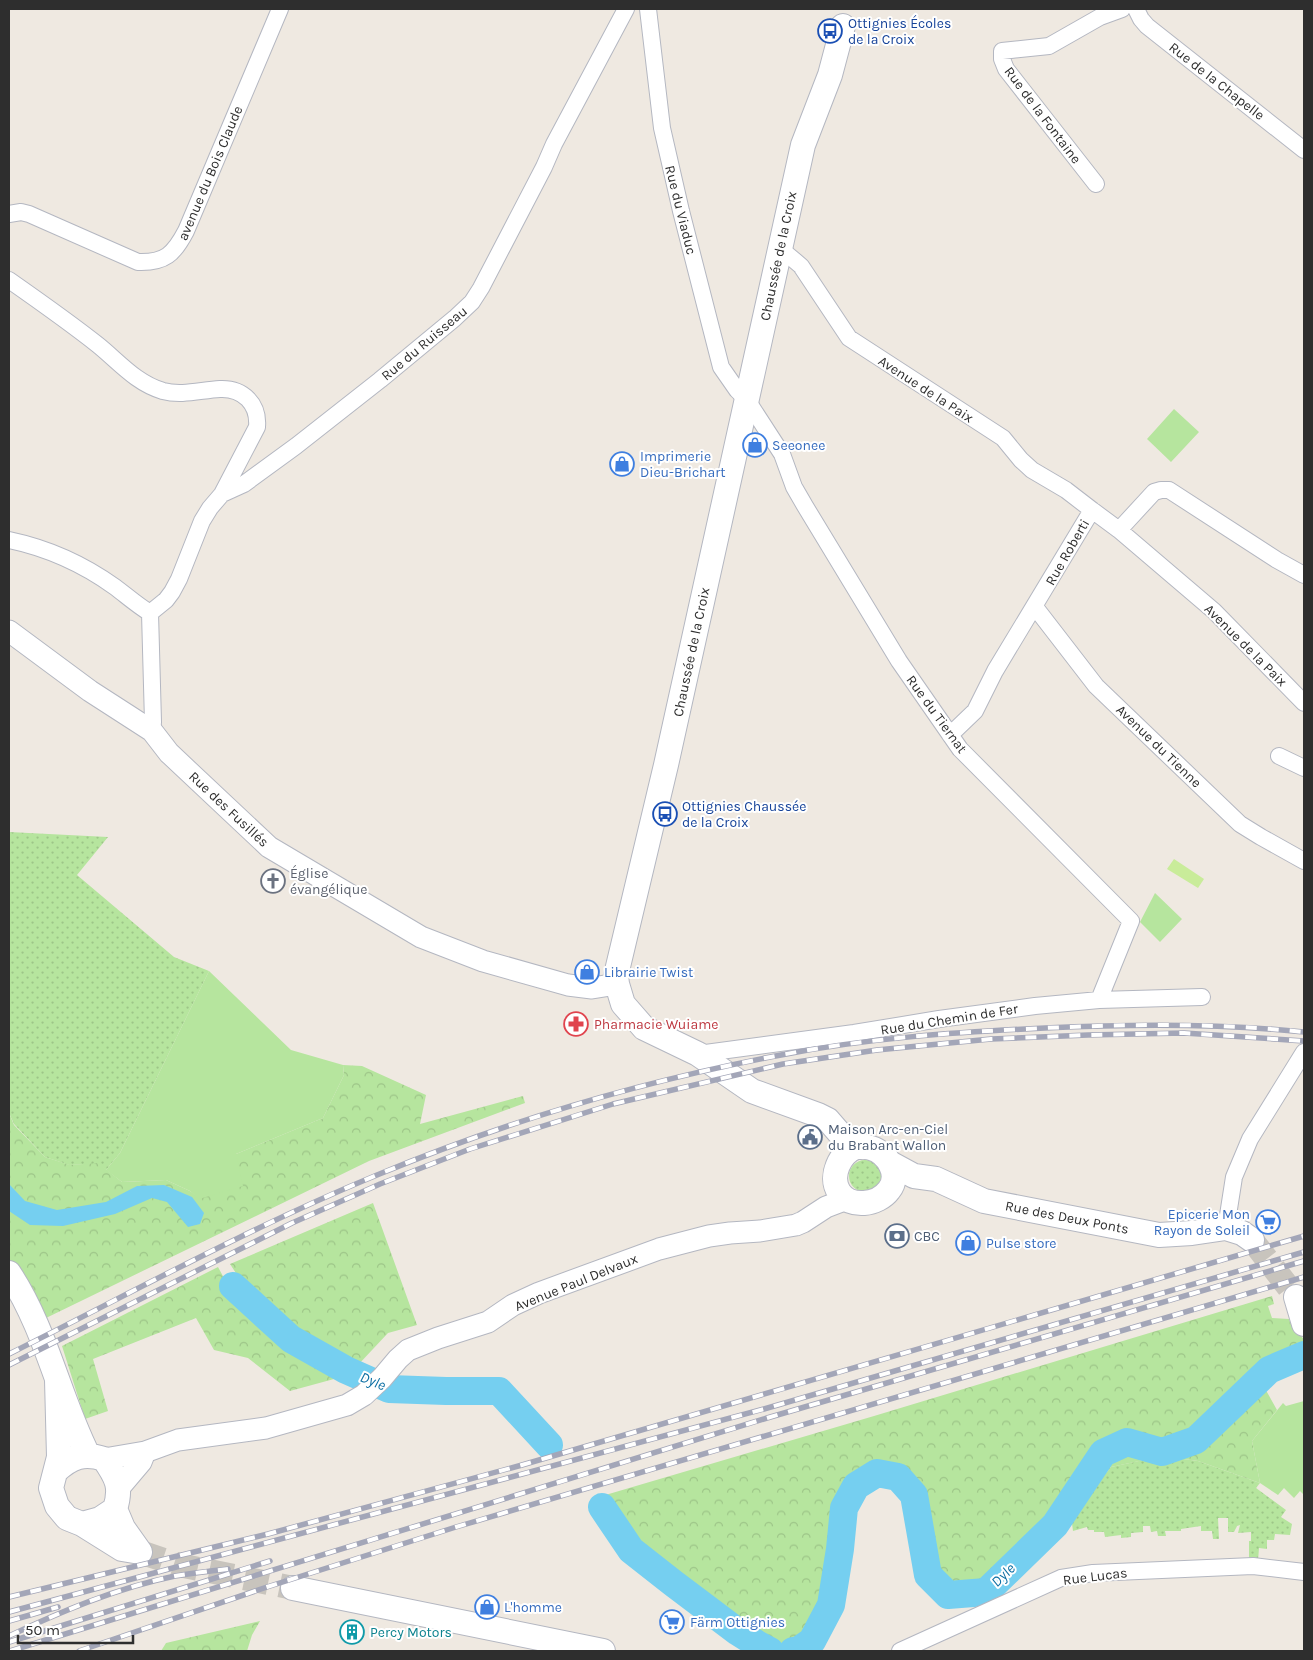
<svg xmlns="http://www.w3.org/2000/svg" width="1313" height="1660" viewBox="0 0 1313 1660" font-family="Karla,sans-serif">
	<style>
		.grass { fill: url(#grass-dots) }
		.forest { fill: url(#forest-crowns) }
		.park { fill: #b6e59e }
		.pitch { fill: #c9ec9a }
		.water { fill: #75cff0 }
		.lines { fill: none; stroke-linecap: round; stroke-linejoin: round }
		.river { stroke: #75cff0; stroke-width: 28 }
		.secondary-tunnel { stroke: #c8c4bd; stroke-width: 24; stroke-dasharray: 24 12; stroke-linecap: butt }
		.minor-casing { stroke: #b4b7c1; stroke-width: 18 }
		.tertiary-casing { stroke: #b4b7c1; stroke-width: 23 }
		.secondary-casing { stroke: #b4b7c1; stroke-width: 26 }
		.minor { stroke: #fff; stroke-width: 16 }
		.tertiary { stroke: #fff; stroke-width: 21 }
		.secondary { stroke: #fff; stroke-width: 24 }
		.rail-casing { stroke: #a3a6b8; stroke-width: 5.5 }
		.rail { stroke: #fff; stroke-width: 4; stroke-dasharray: 11; stroke-linecap: butt }
		.labels { text-anchor: middle; stroke-width: 4; stroke-linejoin: round; paint-order: stroke }
		.transit-label { font-size: 14px; fill: #164399; stroke: #fff; text-anchor: start }
		.street-label { font-size: 14px; fill: #2e2e2e; stroke: #fff }
		.shop-label { font-size: 14px; fill: #366cbe; stroke: #fff; text-anchor: start }
		.worship-label { font-size: 14px; fill: #5b616d; stroke: #fff; text-anchor: start }
		.health-label { font-size: 14px; fill: #be3a42; stroke: #fff; text-anchor: start }
		.service-label { font-size: 14px; fill: #4e5e75; stroke: #fff; text-anchor: start }
		.culture-label { font-size: 14px; fill: #0d838f; stroke: #fff; text-anchor: start }
		.water-label { font-size: 15px; font-style: italic; fill: #0d6fa3; stroke: #fff }
	</style>
	<defs>
		<pattern id="grass-dots" width="8" height="8" patternUnits="userSpaceOnUse" patternTransform="scale(1.25)"><rect width="8" height="8" fill="#b6e59e"/><path d="M2 2h.1M6 6h.1" fill="none" stroke="#9dc588" stroke-width="1.8" stroke-linecap="round"/></pattern>
		<pattern id="forest-crowns" width="20" height="18" patternUnits="userSpaceOnUse" patternTransform="scale(1.25)"><rect width="20" height="18" fill="#b6e59e"/><path d="M2 6a3 3 0 1 1 6 0M12 15a3 3 0 1 1 6 0" fill="none" stroke="#9dc588"/></pattern>
	</defs>
	<rect width="100%" height="100%" fill="#efe9e1"/>
	<!-- grass -->
	<path class="grass" d="M9 832 108 837 77 875 174 957 209 971 120 1153 106 1170 98 1164 69 1165 45 1157 14 1124 9 1113Z
		M849 1176a16 16 0 1 1 32 0a16 16 0 1 1-32 0Z
		M1162 1456 1198 1461 1260 1483 1256 1488 1286 1510 1281 1517 1292 1524 1290 1535 1275 1534 1274 1540H1267V1549L1259 1548 1258 1561H1249V1541H1251V1532L1238 1533 1240 1525 1237 1526 1234 1532H1228V1518H1218L1219 1539H1213L1212 1531H1201V1526L1181 1529V1531H1165L1166 1536H1158L1157 1531 1151 1532 1150 1526H1143V1532L1131 1533V1537L1121 1538V1535L1105 1537 1104 1532H1094V1530H1088L1087 1527 1073 1531 1071 1516 1111 1467Z"/>
	<!-- forest -->
	<path class="forest" d="M343 1065 362 1066 426 1095 420 1124 523 1096 525 1103 369 1161 46 1318 24 1277 9 1260V1113L14 1125 45 1157 70 1165 98 1163 122 1182 166 1180 190 1191 200 1198 236 1154 323 1118 344 1075Z
		M373 1203 417 1325 388 1333 358 1365 285 1326 247 1290 230 1264Z
		M218 1267 231 1291 289 1343 345 1376 290 1391 248 1358 214 1350 196 1318 93 1359 108 1411 85 1419 62 1346Z
		M1272 1296 1274 1304 1268 1306 1272 1318 1289 1319 1293 1329 1304 1339V1350L1273 1364 1275 1372 1263 1385 1277 1410 1252 1441 1260 1483 1198 1461 1163 1456 1111 1467 1060 1529 1015 1549 985 1585 953 1589 935 1572 918 1489 898 1470 876 1468 852 1483 842 1507 829 1603 810 1639 798 1646 782 1651 768 1648 633 1547 602 1496 874 1416Z
		M260 1621 252 1635 247 1651H161L166 1643Z"/>
	<!-- park -->
	<path class="park" d="M1174 409 1199 432 1171 462 1147 439Z
		M1155 893 1182 919 1160 942 1140 922Z
		M209 971 291 1050 343 1065 344 1075 323 1118 236 1154 243 1186 199 1199 190 1191 166 1180 122 1182 106 1170 120 1153Z
		M1304 1401V1495L1300 1491 1294 1498 1284 1488 1278 1495 1260 1483 1252 1441 1283 1403 1286 1406Z"/>
	<!-- pitch -->
	<path class="pitch" d="M1174 859 1204 879 1198 888 1167 869Z"/>
	<!-- water -->
	<path class="water" d="M9 1184 25 1201 57 1210 106 1202 137 1186 164 1185 192 1197 204 1213 200 1224 188 1227 167 1202 152 1198 115 1214 63 1226 30 1225 9 1211Z
		M1304 1350V1363L1275 1372 1273 1364Z"/>
	<g class="lines">
		<!-- river -->
		<path class="river" d="M233 1286 291 1339 346 1370 389 1389 446 1391H499L549 1445
			M602 1507 631 1550 673 1583 738 1632 757 1644 770 1651
			M793 1651 799 1650 812 1641 831 1605 840 1549 844 1508 856 1486 877 1473 898 1477 914 1495 928 1575 948 1595 986 1592 1055 1525 1103 1453 1127 1442 1162 1452 1196 1440 1269 1370 1304 1355"/>
		<!-- secondary-tunnel -->
		<path class="secondary-tunnel" d="M1252 1240 1296 1297
			M140 1552 179 1565 293 1588"/>
		<!-- minor casing -->
		<g class="minor-casing">
			<path id="minor" d="M648 9 662 128 681 211 721 367 737 390 747 400 782 454 794 487 805 506 899 661 960 749 1131 921 1099 1000
				M1136 9 1141 19 1147 26 1304 150
				M1096 184 1006 69 1002 59V51L1049 46 1100 17 1122 9
				M9 214 21 212 29 214 138 262C165 263 174 254 186 231L280 9
				M779 251 788 255 801 266 849 338 1003 438 1021 460 1032 470 1066 490 1092 510
				M9 280C39 301 69 322 98 345 119 362 136 383 163 391 182 396 201 390 220 389 243 388 259 404 257 427L222 494
				M1119 530 1154 492 1161 490H1169L1277 560 1304 575
				M9 540C47 548 83 564 115 587 127 596 137 605 150 613
				M1035 607 1096 686 1240 824 1261 837 1304 861
				M150 613 166 600 172 592 179 579 202 521 210 508 222 494 244 484 296 446 380 380 455 318 472 302 481 288 544 167 554 144 626 9
				M150 613 153 722 152 731
				M950 735 975 711 995 671 1092 510 1119 530 1214 611 1304 703
				M1279 756 1304 768
				M698 1054 854 1033 939 1019 1035 1006 1099 1000 1202 997
				M1226 1228 1234 1177 1250 1139 1304 1052
				M900 1651 1061 1578 1093 1573 1253 1566 1304 1572"/>
		</g>
		<!-- tertiary casing -->
		<g class="tertiary-casing">
			<path id="tertiary" d="M9 631 90 691 152 731 169 753 269 847 421 937 483 961 568 985 592 988 617 984
				M104 1459 145 1452 178 1440 266 1428 347 1405 364 1395 382 1378 398 1359 408 1350 438 1338 488 1322 513 1305 539 1293 659 1249 709 1236 730 1233 760 1231 796 1225 803 1222 826 1207 847 1199
				M119 1488 141 1462 145 1452"/>
		</g>
		<!-- secondary casing -->
		<g class="secondary-casing">
			<path id="secondary" d="M843 26 830 75 803 145 666 765 616 975 617 984 623 1004 644 1028 698 1054 752 1091 818 1115 828 1120 841 1135 861 1147
				M856 1147C861 1147 866 1146 871 1148 888 1153 901 1175 889 1190 878 1205 850 1209 839 1192 829 1176 840 1153 856 1147Z
				M890 1163 914 1176 936 1179 984 1201 1159 1235 1192 1233 1226 1228 1242 1233 1252 1240
				M9 1273C46 1329 58 1395 88 1455
				M1296 1297 1304 1324
				M56 1471C71 1457 84 1452 104 1459 117 1478 122 1487 115 1509L100 1519 82 1524 67 1518 57 1506 51 1488 59 1457 57 1380
				M115 1509 123 1528 140 1552
				M82 1524 122 1549 140 1552
				M293 1588 603 1651"/>
		</g>
		<!-- minor -->
		<use href="#minor" class="minor"/>
		<!-- tertiary -->
		<use href="#tertiary" class="tertiary"/>
		<!-- secondary -->
		<use href="#secondary" class="secondary"/>
		<!-- rail casing -->
		<g class="rail-casing">
			<path id="rail" d="M9 1354C131 1293 251 1227 377 1175 507 1121 643 1081 781 1055 868 1038 957 1032 1045 1028 1132 1024 1218 1023 1304 1032
				M9 1365 292 1223 380 1184 470 1149 613 1104 783 1064 877 1050 991 1039 1088 1035 1184 1033 1304 1041
				M9 1597 268 1534 522 1465 1304 1236
				M9 1612 764 1409 1304 1252
				M9 1621 58 1607
				M9 1636C62 1611 117 1588 175 1576 192 1573 211 1571 228 1569
				M9 1642 270 1561
				M10 1651 767 1418 1304 1261
				M79 1651 267 1587 456 1527 1304 1277"/>
		</g>
		<!-- rail -->
		<use href="#rail" class="rail"/>
	</g>
	<!-- icons -->
	<defs>
		<g id="bus-ring" transform="scale(1.25)"><circle r="9.5" fill="#fff" stroke="#1a4fb4" stroke-width="1.5"/><path d="M-5-6H5V4H4V6H2V4H-2V6H-4V4H-5ZM-3.5-4V0h7V-4ZM-3.5 1.2v1.5H-2V1.2ZM2 1.2v1.5H3.5V1.2Z" fill="#1a4fb4"/></g>
		<g id="shop-ring" transform="scale(1.25)"><circle r="9.5" fill="#fff" stroke="#3f7fe0" stroke-width="1.5"/><path d="M-5-2.5h2.3a2.7 3.5 0 0 1 5.4 0H5L5.5 6h-11ZM-1.5-2.5h3a1.5 2.3 0 0 0-3 0Z" fill="#3f7fe0"/></g>
		<g id="church-ring" transform="scale(1.25)"><circle r="9.5" fill="#fff" stroke="#6b7280" stroke-width="1.5"/><path d="M-1.2-6h2.4v3.5h3.3v2.4h-3.3V6h-2.4V-.1h-3.3v-2.4h3.3Z" fill="#6b7280"/></g>
		<g id="pharmacy-ring" transform="scale(1.25)"><circle r="9.5" fill="#fff" stroke="#e0444e" stroke-width="1.5"/><path d="M-2-6h4v4h4v4h-4v4h-4v-4h-4v-4h4Z" fill="#e0444e"/></g>
		<g id="civic-ring" transform="scale(1.25)"><circle r="9.5" fill="#fff" stroke="#5c6f8a" stroke-width="1.5"/><path d="M-.6-6.5H3V-4.5H.6V-3L4-1V1h2V6H-6V1h2V-1L-.6-3ZM-1.2 2.5V6h2.4V2.5Z" fill="#5c6f8a"/></g>
		<g id="supermarket-ring" transform="scale(1.25)"><circle r="9.5" fill="#fff" stroke="#3f7fe0" stroke-width="1.5"/><path d="M-6-5.5h2.5l.6 2H6L4.5 2H-2.5L-4.4-4H-6ZM-1.5 3.2a1.3 1.3 0 1 0 .1 0ZM3 3.2a1.3 1.3 0 1 0 .1 0Z" fill="#3f7fe0"/></g>
		<g id="bank-ring" transform="scale(1.25)"><circle r="9.5" fill="#fff" stroke="#5c6f8a" stroke-width="1.5"/><path d="M-6-4H6V4H-6ZM0-2.3a2.3 2.3 0 1 0 0 4.6a2.3 2.3 0 1 0 0-4.6Z" fill="#5c6f8a"/></g>
		<g id="building-ring" transform="scale(1.25)"><circle r="9.5" fill="#fff" stroke="#0f9aa8" stroke-width="1.5"/><path d="M-4-6H4V6H1V3H-1V6H-4ZM-2.5-4.3h1.7v1.8h-1.7ZM.8-4.3h1.7v1.8H.8ZM-2.5-1h1.7V.8h-1.7ZM.8-1h1.7V.8H.8Z" fill="#0f9aa8"/></g>
	</defs>
	<g fill-rule="evenodd">
		<use href="#bus-ring" x="830" y="31"/>
		<use href="#shop-ring" x="755" y="445"/>
		<use href="#shop-ring" x="622" y="464"/>
		<use href="#bus-ring" x="665" y="814"/>
		<use href="#church-ring" x="273" y="881"/>
		<use href="#shop-ring" x="587" y="972"/>
		<use href="#pharmacy-ring" x="576" y="1024"/>
		<use href="#civic-ring" x="810" y="1137"/>
		<use href="#supermarket-ring" x="1268" y="1222"/>
		<use href="#bank-ring" x="897" y="1236"/>
		<use href="#shop-ring" x="968" y="1243"/>
		<use href="#shop-ring" x="487" y="1607"/>
		<use href="#supermarket-ring" x="672" y="1622"/>
		<use href="#building-ring" x="352" y="1632"/>
	</g>
	<g class="labels">
		<!-- transit labels -->
		<g class="transit-label">
			<text x="848" y="28">Ottignies Écoles<tspan x="848" dy="16">de la Croix</tspan></text>
			<text x="682" y="811">Ottignies Chaussée<tspan x="682" dy="16">de la Croix</tspan></text>
		</g>
		<!-- street labels -->
		<g class="street-label">
			<text transform="translate(1217 81) rotate(38)" y="5">Rue de la Chapelle</text>
			<text transform="translate(1043 115) rotate(53)" y="5">Rue de la Fontaine</text>
			<text transform="translate(210 173) rotate(-67)" y="5">avenue du Bois Claude</text>
			<text transform="translate(681 210) rotate(76)" y="5">Rue du Viaduc</text>
			<text transform="translate(778 256) rotate(-78)" y="5">Chaussée de la Croix</text>
			<text transform="translate(424 343) rotate(-40)" y="5">Rue du Ruisseau</text>
			<text transform="translate(926 389) rotate(33)" y="5">Avenue de la Paix</text>
			<text transform="translate(1067 552) rotate(-60)" y="5">Rue Roberti</text>
			<text transform="translate(1246 645) rotate(45)" y="5">Avenue de la Paix</text>
			<text transform="translate(691 652) rotate(-78)" y="5">Chaussée de la Croix</text>
			<text transform="translate(937 714) rotate(54)" y="5">Rue du Tiernat</text>
			<text transform="translate(1159 746) rotate(44)" y="5">Avenue du Tienne</text>
			<text transform="translate(229 809) rotate(43)" y="5">Rue des Fusillés</text>
			<text transform="translate(949 1019) rotate(-9)" y="5">Rue du Chemin de Fer</text>
			<text transform="translate(1067 1217) rotate(11)" y="5">Rue des Deux Ponts</text>
			<text transform="translate(576 1282) rotate(-22)" y="5">Avenue Paul Delvaux</text>
			<text transform="translate(1095 1576) rotate(-7)" y="5">Rue Lucas</text>
		</g>
		<!-- shop labels -->
		<g class="shop-label">
			<text x="772" y="450">Seeonee</text>
			<text x="640" y="461">Imprimerie<tspan x="640" dy="16">Dieu-Brichart</tspan></text>
			<text x="604" y="977">Librairie Twist</text>
			<text x="1250" y="1219" text-anchor="end">Epicerie Mon<tspan x="1250" dy="16">Rayon de Soleil</tspan></text>
			<text x="986" y="1248">Pulse store</text>
			<text x="504" y="1612">L'homme</text>
			<text x="690" y="1627">Färm Ottignies</text>
		</g>
		<!-- worship labels -->
		<g class="worship-label">
			<text x="290" y="878">Église<tspan x="290" dy="16">évangélique</tspan></text>
		</g>
		<!-- health labels -->
		<g class="health-label">
			<text x="594" y="1029">Pharmacie Wuiame</text>
		</g>
		<!-- service labels -->
		<g class="service-label">
			<text x="828" y="1134">Maison Arc-en-Ciel<tspan x="828" dy="16">du Brabant Wallon</tspan></text>
			<text x="914" y="1241">CBC</text>
		</g>
		<!-- culture labels -->
		<g class="culture-label">
			<text x="370" y="1637">Percy Motors</text>
		</g>
		<!-- water labels -->
		<g class="water-label">
			<text transform="translate(373 1381) rotate(22)" y="5">Dyle</text>
			<text transform="translate(1003 1575) rotate(-44)" y="5">Dyle</text>
		</g>
	</g>
	<!-- border -->
	<rect width="1313" height="1660" fill="none" stroke="#2e2e2e" stroke-width="20"/>
	<!-- scale -->
	<path d="M18 1635v8h115v-8" fill="none" stroke="#2e2e2e" stroke-width="2.5"/>
	<text x="25" y="1635" font-size="15" fill="#2e2e2e" stroke="#ffffff" stroke-width="4" paint-order="stroke">50 m</text>
</svg>
